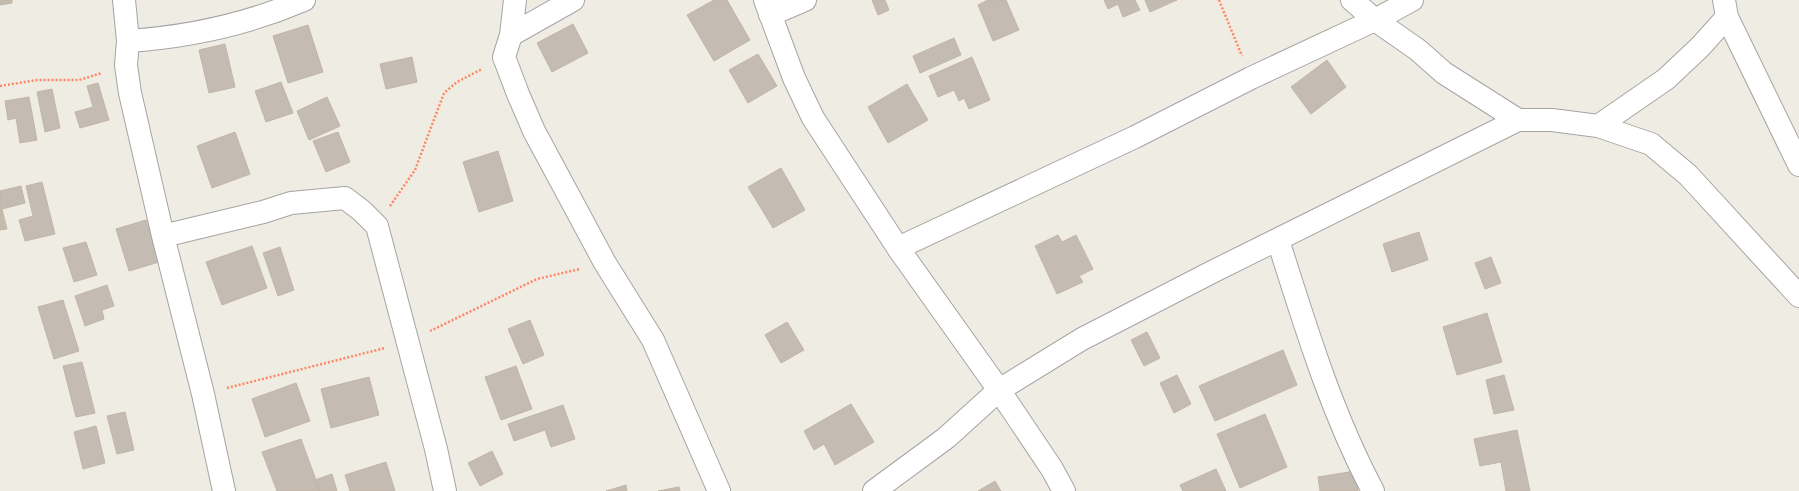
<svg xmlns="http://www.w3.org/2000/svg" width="1799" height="491" viewBox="0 0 1799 491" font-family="'Fira Sans Condensed',sans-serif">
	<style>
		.building { fill: #c4bcb2; stroke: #c2b5a4 }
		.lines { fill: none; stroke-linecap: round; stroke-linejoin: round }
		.minor-casing { stroke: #a4a4a4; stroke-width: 24 }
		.path { stroke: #ff8664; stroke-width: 2.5; stroke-dasharray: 2 2; stroke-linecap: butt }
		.minor { stroke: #fff; stroke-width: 22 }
	</style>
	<rect width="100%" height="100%" fill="#efede3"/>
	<!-- building -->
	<path class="building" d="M0 0H12V3L0 5Z
		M714 0H727L750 40 714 61 687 15Z
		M872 0H885L889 10 878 15Z
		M988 0H1006L1019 30 993 41 978 5Z
		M1104 0H1135L1140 10 1123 17 1118 4 1108 9Z
		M1145 0H1177L1150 12Z
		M573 24 588 53 552 72 537 43Z
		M308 25 323 72 288 83 273 36Z
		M954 38 961 55 920 73 913 56Z
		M225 44 235 87 209 93 199 50Z
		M758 54 777 86 748 103 729 70Z
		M412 57 417 82 386 89 380 64Z
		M972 57 990 100 969 109 964 98 959 101 954 90 938 97 929 76Z
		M1327 60 1346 87 1311 114 1291 87Z
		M281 82 293 113 266 122 255 91Z
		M98 83 109 120 80 128 75 112 93 107 87 86Z
		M907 84 928 120 888 143 868 107Z
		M52 89 60 128 45 132 37 92Z
		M29 97 37 140 20 143 16 118 8 120 5 101Z
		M327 97 340 126 309 140 297 111Z
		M235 132 250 174 212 188 197 146Z
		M338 132 350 162 326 172 313 141Z
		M498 151 513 201 479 212 463 162Z
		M781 168 805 210 773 228 748 187Z
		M42 182 55 234 25 241 19 220 33 216 26 186Z
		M21 186 25 203 2 209 7 229 0 230V191Z
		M146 220 159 262 129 271 116 229Z
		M1419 232 1428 260 1392 272 1383 244Z
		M1058 235 1062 242 1076 235 1093 269 1079 276 1083 282 1057 294 1035 246Z
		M86 242 97 275 74 282 63 248Z
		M252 246 267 288 222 305 206 262Z
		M280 247 294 290 278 296 263 253Z
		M1491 257 1501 283 1485 289 1475 263Z
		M107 285 114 306 102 310 104 319 85 326 75 296Z
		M63 300 79 351 54 359 38 307Z
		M1487 313 1502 362 1457 375 1443 327Z
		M530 320 544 355 523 364 508 329Z
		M787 322 804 350 781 363 765 335Z
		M1147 332 1160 358 1144 366 1131 340Z
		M1283 350 1297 385 1215 421 1199 386Z
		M82 362 95 413 76 417 63 366Z
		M516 366 532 409 501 420 485 377Z
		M1177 375 1191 404 1174 413 1160 383Z
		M1504 375 1514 410 1494 414 1486 380Z
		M369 377 379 415 331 428 321 389Z
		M296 383 310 421 265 437 252 399Z
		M851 404 874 442 835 465 824 444 814 450 804 431Z
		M563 405 575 439 551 447 545 430 514 441 508 424Z
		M125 412 134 450 117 454 107 416Z
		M1265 414 1287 467 1240 488 1217 434Z
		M96 426 105 463 83 469 74 432Z
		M1517 430 1530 491H1506L1501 462 1480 466 1474 439Z
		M301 439 320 491H277L262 452Z
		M492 451 503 474 480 486 468 463Z
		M386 462 395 491H350L345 475Z
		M1216 469 1226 491H1183L1180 485Z
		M1355 471 1358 491H1320L1318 477Z
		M332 474 337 491H318L315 480Z
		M995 481 1001 491H978Z
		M626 485 627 491H606Z
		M679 487 680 491H658Z"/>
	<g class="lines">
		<!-- minor casing -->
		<g class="minor-casing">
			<path id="minor" d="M124 0 128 41 126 65 130 93 163 236 203 394 224 491
				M515 0 511 35 504 57 518 94 534 131 605 263 653 340 719 491
				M765 0 794 78 813 118 898 248 999 390 1052 469 1064 491
				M1352 0 1375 20 1418 50 1444 73 1518 120H1552L1598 126 1651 144 1688 175 1799 296
				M1724 0 1727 17 1799 165
				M770 15 805 0
				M511 35 573 0
				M128 41C188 37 248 24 304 0
				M1598 126 1666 79 1700 47 1727 17
				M163 236 263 212 291 203 345 198 362 211 377 226 436 449 445 491
				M1278 240C1305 325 1331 412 1373 491
				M898 248 1135 137 1251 78 1375 20 1412 0
				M874 491 946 438 999 390 1082 339 1214 271 1518 120"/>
		</g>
		<!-- path -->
		<path class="path" d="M1219 0 1242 56
			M0 86 37 80H79L102 73
			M390 206 415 170 444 93 457 82 482 69
			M430 331 537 279 580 269
			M227 388 385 348"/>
		<!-- minor -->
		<use href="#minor" class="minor"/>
	</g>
</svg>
